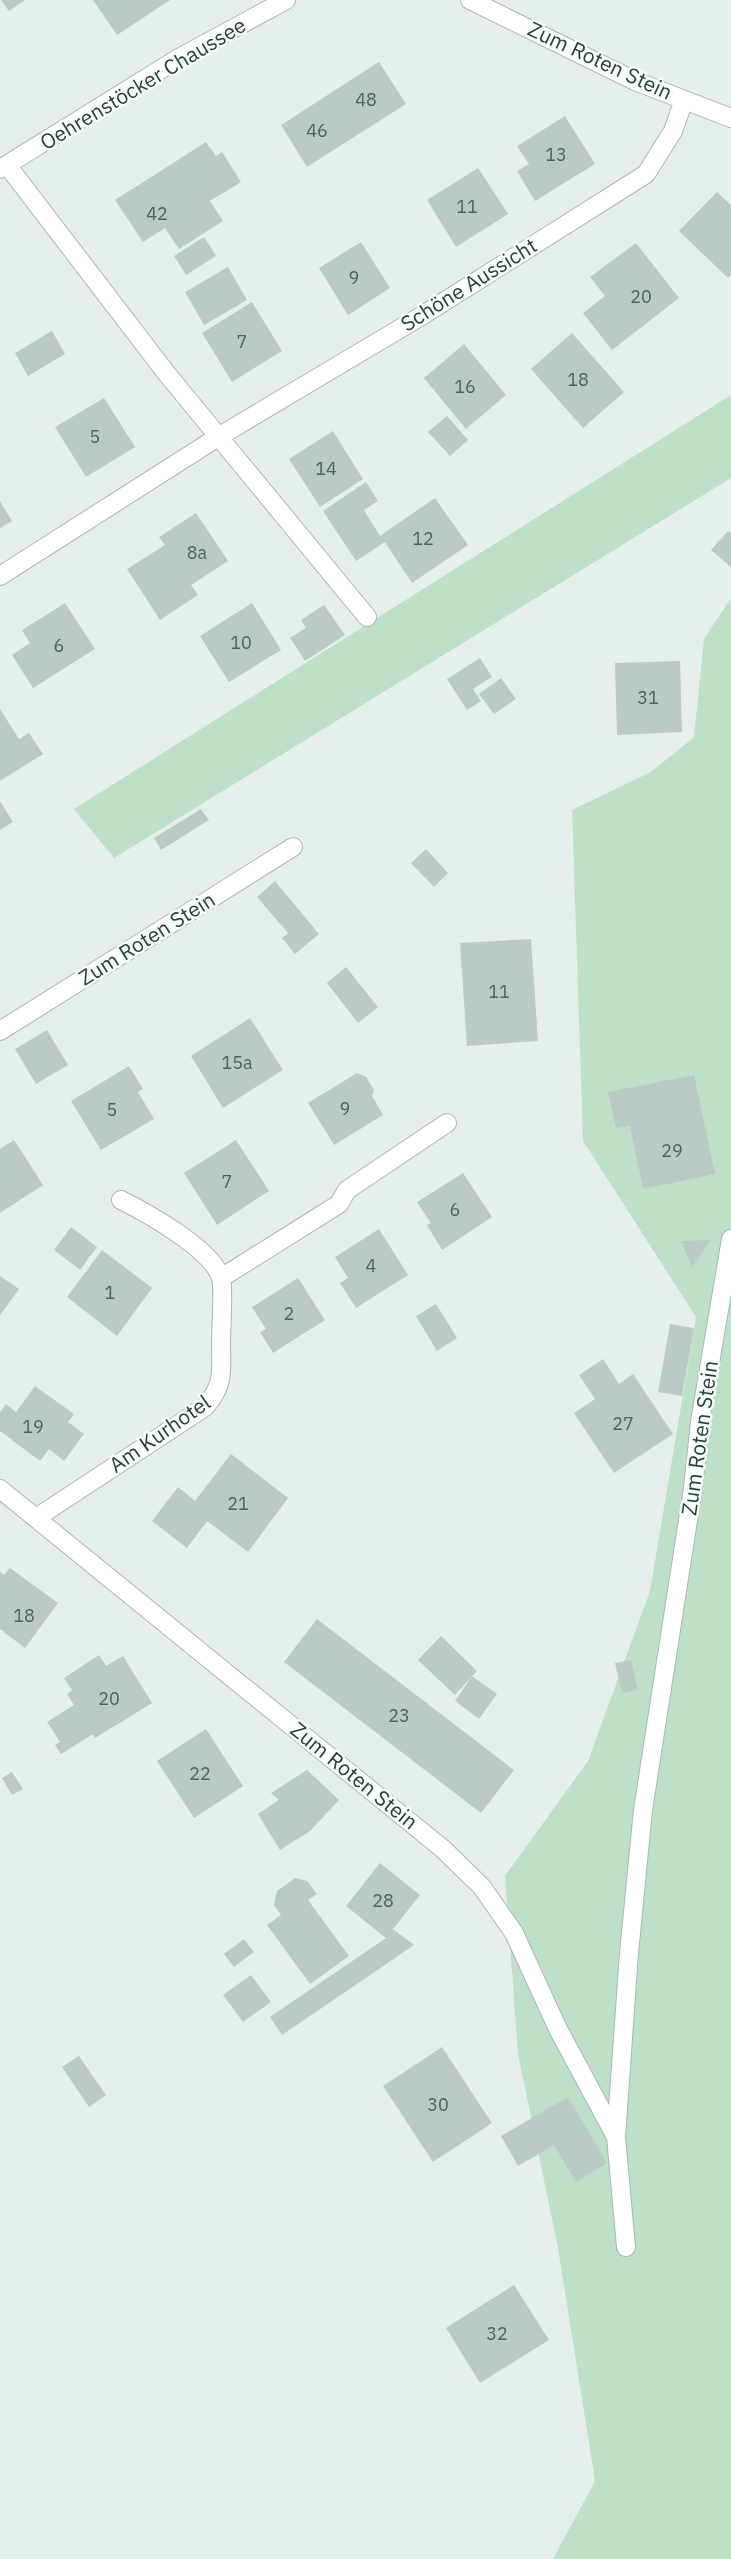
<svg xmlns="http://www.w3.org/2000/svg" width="731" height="2559" viewBox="0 0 731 2559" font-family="'IBM Plex Sans',sans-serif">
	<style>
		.green { fill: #bfe0c8 }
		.building { fill: #bbcac4 }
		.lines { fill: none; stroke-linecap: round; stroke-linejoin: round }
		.minor-casing { stroke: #a8b8b2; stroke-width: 20 }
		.tertiary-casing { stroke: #a8b8b2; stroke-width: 20 }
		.minor { stroke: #fff; stroke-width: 18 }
		.tertiary { stroke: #fff; stroke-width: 18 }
		.labels { text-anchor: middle; stroke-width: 5; stroke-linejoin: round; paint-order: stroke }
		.number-label { font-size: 18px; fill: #4a645c }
		.street-label { font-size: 21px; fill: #24423a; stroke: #f7fbf9 }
	</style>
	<rect width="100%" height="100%" fill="#e6efeb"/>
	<!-- green -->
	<path class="green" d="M731 395V478L114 858 74 809Z
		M731 598V2559H553L595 2481 558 2248 518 2054 505 1876 588 1761 650 1591 696 1317 583 1141 572 810 651 772 694 737 704 639Z"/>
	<!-- building -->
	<path class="building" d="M1 0H25L9 11Z
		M93 0H170L117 35Z
		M379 62 406 104 307 167 281 125Z
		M565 116 595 164 535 201 517 171 529 164 517 146Z
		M206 142 216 156 222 152 241 182 210 201 223 221 179 249 165 228 143 242 115 200Z
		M478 168 508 214 456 247 427 200Z
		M717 192 731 205V275L728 278 679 231Z
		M204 237 216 256 186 275 174 256Z
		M361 242 390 288 348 315 319 268Z
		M636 243 679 298 612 350 583 313 605 296 590 277Z
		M228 267 247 300 204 325 185 292Z
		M252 302 282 351 232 382 202 333Z
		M52 331 65 354 28 376 15 353Z
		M572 333 624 392 583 428 531 369Z
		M464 344 506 395 466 429 424 378Z
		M104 398 135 447 86 477 55 427Z
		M447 416 468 440 450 456 428 432Z
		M333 431 363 479 320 507 289 459Z
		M366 482 378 501 364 510 380 536 435 498 468 545 412 583 385 542 356 561 323 511Z
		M0 501 12 521 0 528Z
		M196 513 228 561 191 585 198 595 160 620 127 569 165 545 159 537Z
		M728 531 731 533V567L711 550Z
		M65 603 95 649 33 688 12 655 30 643 22 630Z
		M252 603 281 650 229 682 200 636Z
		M324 605 345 635 305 661 290 638 306 628 301 620Z
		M480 658 492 677 473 689 481 701 467 710 447 679Z
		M680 661 682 732 617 735 615 663Z
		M501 678 516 699 494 714 479 694Z
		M0 709 19 739 29 733 43 754 0 781Z
		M0 801 13 822 0 830Z
		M201 809 209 820 161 850 154 838Z
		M426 849 448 873 434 887 411 863Z
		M275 881 319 934 295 954 282 938 288 933 257 897Z
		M531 939 538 1041 467 1046 460 943Z
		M346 967 378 1007 358 1023 327 983Z
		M250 1018 283 1070 223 1108 191 1056Z
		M47 1030 68 1065 36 1084 15 1049Z
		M129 1066 143 1089 138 1092 154 1119 101 1150 71 1101Z
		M357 1073 366 1077 374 1090 372 1096 383 1115 334 1145 308 1103Z
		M694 1075 715 1174 643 1189 630 1126 616 1128 608 1092Z
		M14 1140 43 1185 0 1213V1149Z
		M236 1140 269 1191 217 1225 184 1173Z
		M463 1173 492 1217 442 1250 427 1225 431 1223 417 1202Z
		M71 1227 97 1247 80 1270 54 1250Z
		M379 1229 408 1275 356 1308 340 1283 348 1278 335 1257Z
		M711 1240 692 1267 681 1241Z
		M102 1250 152 1288 117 1336 67 1297Z
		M0 1276 19 1289 0 1315Z
		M298 1278 325 1320 273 1353 260 1332 266 1329 252 1307Z
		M436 1304 457 1338 437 1351 416 1316Z
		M670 1324 694 1328 682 1396 658 1392Z
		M603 1359 619 1384 633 1374 673 1434 614 1473 574 1413 595 1399 579 1375Z
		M35 1386 74 1414 68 1422 84 1434 64 1461 49 1449 40 1461 0 1431V1412L6 1404 16 1412Z
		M231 1454 288 1498 248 1552 207 1521 187 1548 152 1521 178 1487 195 1501Z
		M10 1568 58 1603 25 1648 0 1629V1572L4 1575Z
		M317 1619 514 1770 481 1813 284 1662Z
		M441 1636 477 1671 472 1676 497 1694 479 1719 455 1701 472 1676 455 1695 418 1660Z
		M99 1655 106 1666 123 1656 152 1703 95 1738 93 1734 61 1754 55 1745 60 1742 47 1722 74 1705 67 1694 72 1690 64 1678Z
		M631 1660 638 1690 622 1693 615 1663Z
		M206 1729 243 1786 194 1818 157 1761Z
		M307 1770 339 1800 310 1831 280 1850 258 1814 279 1800 271 1793Z
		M12 1772 23 1789 12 1795 2 1778Z
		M380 1863 420 1895 393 1929 414 1945 282 2035 270 2017 386 1938 346 1906Z
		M295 1878 307 1881 317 1894 308 1900 349 1956 310 1984 267 1925 281 1915 274 1905 277 1891Z
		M244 1939 254 1952 234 1967 224 1954Z
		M251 1975 271 2002 243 2022 223 1995Z
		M442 2047 492 2123 433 2162 383 2086Z
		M79 2056 106 2095 89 2107 62 2067Z
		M568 2097 607 2163 576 2182 554 2145 518 2166 501 2136Z
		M514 2285 549 2340 480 2383 446 2328Z"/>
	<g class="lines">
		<!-- minor casing -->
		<g class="minor-casing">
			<path id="minor" d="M470 0 635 81 731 118
				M7 165 167 374 367 617
				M0 576 218 437 423 315 646 174 673 131 684 100
				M0 1031 293 847
				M221 1278 339 1204 347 1190 447 1123
				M0 1489 443 1849 482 1887 514 1933 558 2029 616 2137
				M36 1518 205 1407C225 1384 221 1371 221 1343 221 1327 224 1291 221 1278 212 1249 147 1213 121 1200
				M626 2247 616 2137 629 1953 643 1810 693 1488 700 1422 731 1239"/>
		</g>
		<!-- tertiary casing -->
		<g class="tertiary-casing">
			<path id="tertiary" d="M0 169 179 58 286 0"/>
		</g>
		<!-- minor -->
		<use href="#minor" class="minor"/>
		<!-- tertiary -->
		<use href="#tertiary" class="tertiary"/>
	</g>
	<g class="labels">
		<!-- number labels -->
		<g class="number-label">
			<text x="366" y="106">48</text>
			<text x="317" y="137">46</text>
			<text x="556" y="161">13</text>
			<text x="467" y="213">11</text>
			<text x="157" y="220">42</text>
			<text x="354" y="284">9</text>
			<text x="641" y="303">20</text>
			<text x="242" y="348">7</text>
			<text x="578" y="386">18</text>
			<text x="465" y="393">16</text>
			<text x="95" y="443">5</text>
			<text x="326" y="475">14</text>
			<text x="423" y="545">12</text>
			<text x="197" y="559">8a</text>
			<text x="241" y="649">10</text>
			<text x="59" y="652">6</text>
			<text x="648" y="704">31</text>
			<text x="499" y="998">11</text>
			<text x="237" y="1069">15a</text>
			<text x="345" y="1115">9</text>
			<text x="112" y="1116">5</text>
			<text x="672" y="1157">29</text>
			<text x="227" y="1188">7</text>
			<text x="455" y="1216">6</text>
			<text x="371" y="1272">4</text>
			<text x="110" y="1299">1</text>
			<text x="289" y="1320">2</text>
			<text x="623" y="1430">27</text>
			<text x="33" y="1433">19</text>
			<text x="238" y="1510">21</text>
			<text x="24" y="1622">18</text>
			<text x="109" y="1705">20</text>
			<text x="399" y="1722">23</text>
			<text x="200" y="1780">22</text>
			<text x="383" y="1907">28</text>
			<text x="438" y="2111">30</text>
			<text x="497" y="2340">32</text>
		</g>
		<!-- street labels -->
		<g class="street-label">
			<text transform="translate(600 61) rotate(25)" y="7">Zum Roten Stein</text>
			<text transform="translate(143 84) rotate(-31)" y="7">Oehrenstöcker Chaussee</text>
			<text transform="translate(469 285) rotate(-32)" y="7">Schöne Aussicht</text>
			<text transform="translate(147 939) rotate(-32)" y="7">Zum Roten Stein</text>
			<text transform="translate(160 1434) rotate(-35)" y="7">Am Kurhotel</text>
			<text transform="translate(700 1438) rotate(-82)" y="7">Zum Roten Stein</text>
			<text transform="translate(354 1776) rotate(39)" y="7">Zum Roten Stein</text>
		</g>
	</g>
</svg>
